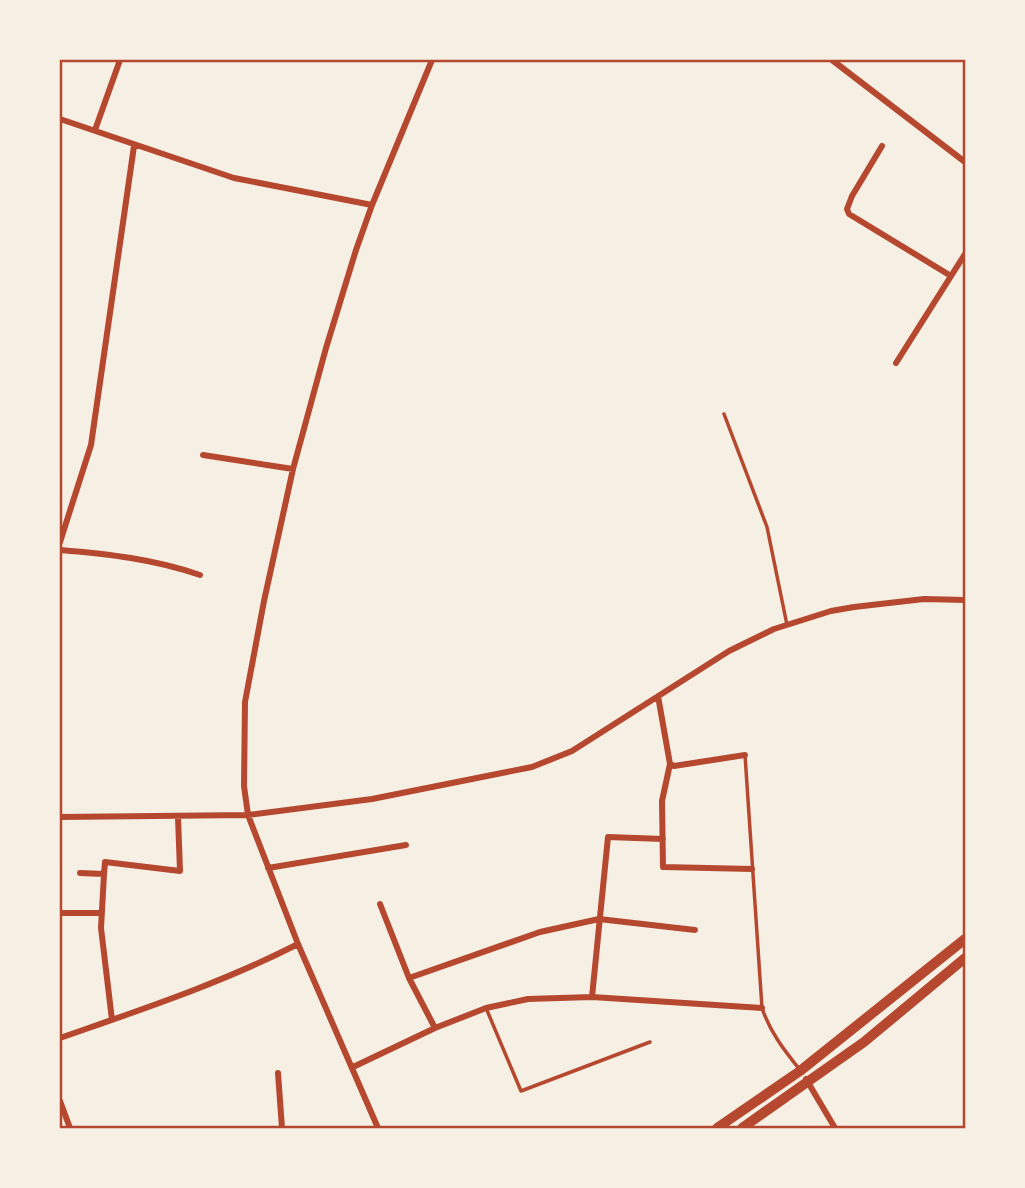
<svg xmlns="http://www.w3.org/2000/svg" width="1025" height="1188" viewBox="0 0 1025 1188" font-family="Rubik,sans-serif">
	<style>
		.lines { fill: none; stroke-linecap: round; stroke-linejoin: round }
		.service { stroke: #b5482f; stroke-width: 3.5 }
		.minor { stroke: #b5482f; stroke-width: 6 }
		.trunk { stroke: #b5482f; stroke-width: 10 }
		.neatline { fill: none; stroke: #b5482f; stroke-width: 2.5 }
	</style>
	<rect width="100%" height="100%" fill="#f6efe4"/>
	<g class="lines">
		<!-- service -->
		<path class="service" d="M724 414 767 527 787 625
			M745 755 762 1008C770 1032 784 1050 800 1070
			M486 1008 521 1091 650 1042"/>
		<!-- minor -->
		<path class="minor" d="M832 60 965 162
			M60 119 234 178 372 205
			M95 130 120 60
			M882 146 852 196 847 209 849 214 951 276
			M896 363 965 254
			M203 455 293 469
			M60 542 91 445 134 146
			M60 550C108 554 154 559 200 575
			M658 696 670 764 674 766 745 755
			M670 764 662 801 663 867 752 869
			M60 817 248 815 372 799 532 767 572 751 729 651 774 629 831 611 854 607 924 599 965 600
			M268 868 406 845
			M80 873 104 874 105 862 180 871 178 817
			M104 874 101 928 112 1020
			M380 904 409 978 435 1028
			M60 913H102
			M409 978 540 932 599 919 695 930
			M592 997 608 837 663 839
			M60 1038C140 1010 222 983 298 944
			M353 1067 435 1028 486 1008 528 999 592 997 762 1008
			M278 1073 282 1128
			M806 1079 835 1128
			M60 1101 70 1128
			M378 1128 298 944 248 815 244 786 245 702 264 601 293 469 326 348 356 250 372 205 432 60"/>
		<!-- trunk -->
		<path class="trunk" d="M717 1128 800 1071 965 939
			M742 1128 864 1042 965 958"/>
	</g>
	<!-- border -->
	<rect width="1025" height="1188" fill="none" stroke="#f6efe4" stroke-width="122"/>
	<rect x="61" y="61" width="903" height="1066" class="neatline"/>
</svg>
